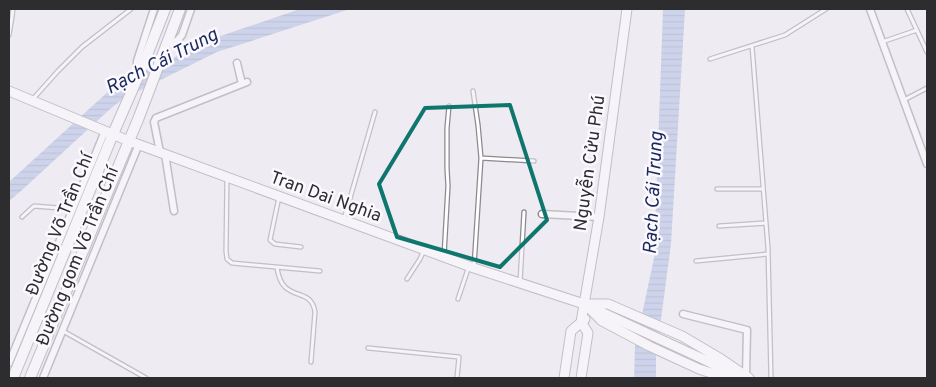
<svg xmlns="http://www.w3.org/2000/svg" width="936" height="387" viewBox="0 0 936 387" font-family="Overpass,sans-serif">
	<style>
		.water { fill: url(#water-rules) }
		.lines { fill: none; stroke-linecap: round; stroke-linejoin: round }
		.service-casing { stroke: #8c8990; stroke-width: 5.5 }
		.minor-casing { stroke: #8c8990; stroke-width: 9 }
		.secondary-casing { stroke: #8c8990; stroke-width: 11 }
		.trunk-casing { stroke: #8c8990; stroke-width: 12 }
		.service { stroke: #fff; stroke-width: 3 }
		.minor { stroke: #fff; stroke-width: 6 }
		.secondary { stroke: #fff; stroke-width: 9 }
		.trunk { stroke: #fff; stroke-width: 10 }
		.marked { fill: none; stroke: #0f766e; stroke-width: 4; stroke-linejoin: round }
		.labels { text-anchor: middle; stroke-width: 5; stroke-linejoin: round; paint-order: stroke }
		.street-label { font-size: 18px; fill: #2d2c2f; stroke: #fbf9fe }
		.water-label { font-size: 19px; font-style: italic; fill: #19295e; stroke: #fbf9fe }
	</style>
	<defs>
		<pattern id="water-rules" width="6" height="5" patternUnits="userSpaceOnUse" patternTransform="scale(1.25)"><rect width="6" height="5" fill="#a4b6e2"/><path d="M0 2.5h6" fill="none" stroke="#8694b8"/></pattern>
	</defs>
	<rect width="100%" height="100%" fill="#eeebf3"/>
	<!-- water -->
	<path class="water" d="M300 9H350L217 52 124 98 109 110 21 191 9 201V182L111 89 209 40Z
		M663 9H685L671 244 656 357V378H634L635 347 654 258Z"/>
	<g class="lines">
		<!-- service casing -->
		<g class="service-casing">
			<path id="service" d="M907 9 927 52
				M9 35 12 17 13 9
				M882 42 917 30
				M752 46 768 248 771 378
				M710 59 785 35 826 9
				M473 91 478 125 481 158 474 267
				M32 100 58 71 82 47 131 9
				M904 100 927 88
				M481 158 534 161
				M227 177 226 251 227 259 232 263 320 271
				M717 189H763
				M279 197 270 240 275 244 301 247
				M22 217 34 206 59 208 72 212
				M344 219 375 112
				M719 226 766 223
				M444 256 448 186 447 168V128L449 106
				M696 261 768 254
				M277 268C278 274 280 282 285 287 297 298 312 292 315 312L311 362
				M407 279 420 259 424 250
				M520 282 524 212
				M458 299 468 269
				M63 331 146 378
				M368 348 459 357 457 378"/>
		</g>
		<!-- minor casing -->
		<g class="minor-casing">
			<path id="minor" d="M870 9 927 164
				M168 42 177 41 182 35 191 9
				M237 63 242 84
				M141 71 137 65V61L154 9
				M160 152 154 122 156 118 247 82
				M165 154 174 211
				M542 214 599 217
				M683 314 747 330 746 376
				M9 363 105 131
				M43 378 139 144"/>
		</g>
		<!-- secondary casing -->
		<g class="secondary-casing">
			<path id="secondary" d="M9 91 129 141 474 268 584 304 705 360 741 378
				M590 304H608L682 336 721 359 749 378
				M588 307 602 321 649 346 699 369 726 378
				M564 378 571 331 585 319
				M581 378 588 333 581 322 599 217 627 9"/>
		</g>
		<!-- trunk casing -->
		<g class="trunk-casing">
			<path id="trunk" d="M13 378 113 134 144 63 165 9
				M30 378 139 117 180 9"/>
		</g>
		<!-- service -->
		<use href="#service" class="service"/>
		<!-- minor -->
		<use href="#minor" class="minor"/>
		<!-- secondary -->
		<use href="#secondary" class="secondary"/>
		<!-- trunk -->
		<use href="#trunk" class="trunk"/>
	</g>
	<!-- marked area -->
	<path d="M0 0H936V387H0ZM510 105 547 220 500 267 397 237 379 184 425 108Z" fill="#eeebf3" fill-opacity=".55" fill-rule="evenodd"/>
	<path class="marked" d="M510 105 547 220 500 267 397 237 379 184 425 108Z"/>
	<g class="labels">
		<!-- street labels -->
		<g class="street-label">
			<text transform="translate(589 163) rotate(-82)" y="6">Nguyễn Cửu Phú</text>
			<text transform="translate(326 196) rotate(20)" y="6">Tran Dai Nghia</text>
			<text transform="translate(59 224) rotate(-68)" y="6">Đường Võ Trần Chí</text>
			<text transform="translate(77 256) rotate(-68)" y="6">Đường gom Võ Trần Chí</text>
		</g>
		<!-- water labels -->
		<g class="water-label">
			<text transform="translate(161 60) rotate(-27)" y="7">Rạch Cái Trung</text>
			<text transform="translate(652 193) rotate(-87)" y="7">Rạch Cái Trung</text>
		</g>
	</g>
	<!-- border -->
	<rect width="936" height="387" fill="none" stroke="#2d2c2f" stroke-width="20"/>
</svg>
